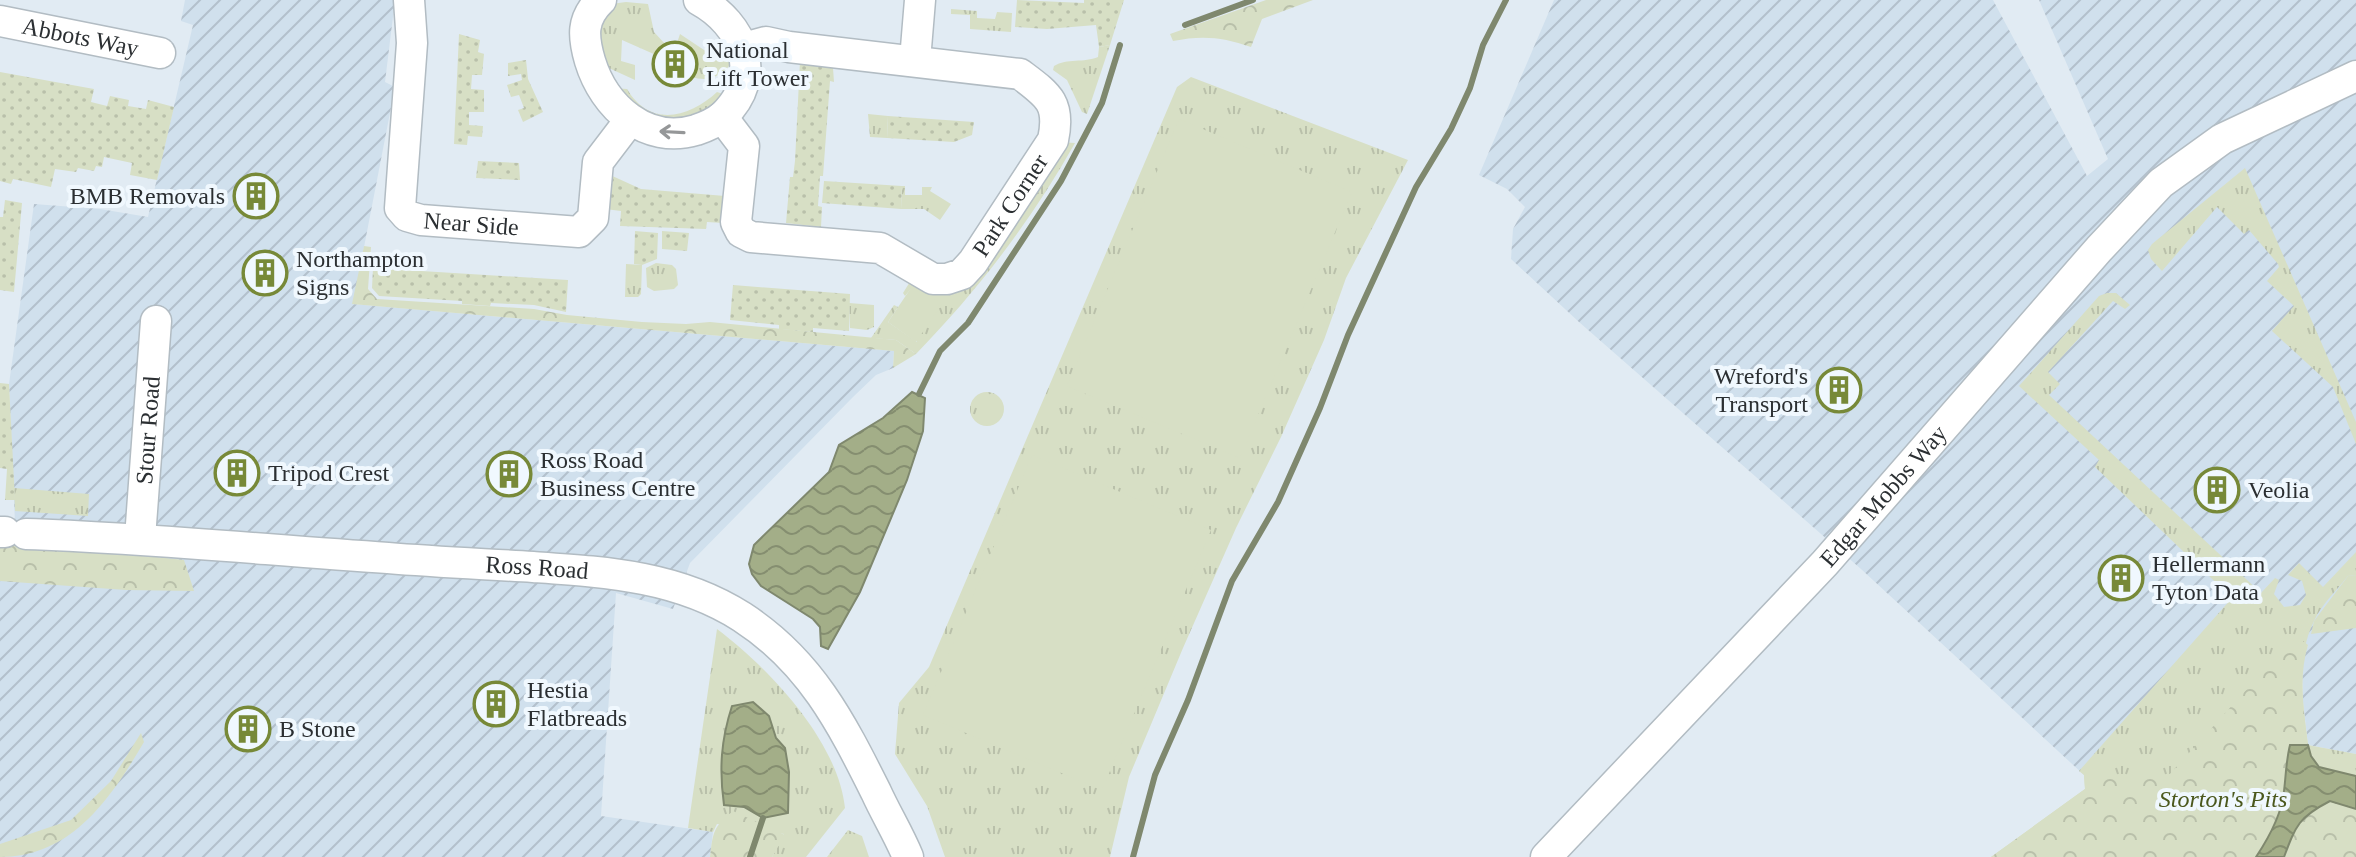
<svg xmlns="http://www.w3.org/2000/svg" width="2356" height="857" viewBox="0 0 2356 857" font-family="Georgia,serif">
	<style>
		.industrial { fill: url(#industrial-furrows) }
		.grass { fill: url(#grass-tufts) }
		.forest { fill: url(#forest-crowns) }
		.garden { fill: url(#garden-dots) }
		.pitch { fill: #d7dfc5 }
		.water { fill: url(#water-waves); stroke: #7f886e; stroke-width: 2 }
		.lines { fill: none; stroke-linecap: round; stroke-linejoin: round }
		.stream { stroke: #7f886e; stroke-width: 6 }
		.minor-casing { stroke: #b2bcc3; stroke-width: 33 }
		.minor { stroke: #fff; stroke-width: 30 }
		.oneway { stroke: #959798 }
		.labels { text-anchor: middle; stroke-width: 8; stroke-linejoin: round; paint-order: stroke }
		.street-label { font-size: 24px; fill: #2b2f32; stroke: #f0f8fe }
		.poi-label { font-size: 24px; fill: #2b2f32; stroke: #f0f8fe; text-anchor: start }
		.park-label { font-size: 24px; font-style: italic; fill: #4b581d; stroke: #f0f8fe }
	</style>
	<defs>
		<pattern id="industrial-furrows" width="10" height="10" patternUnits="userSpaceOnUse" patternTransform="scale(2)"><rect width="10" height="10" fill="#d0e0ed"/><path d="M-1 1l2-2M0 10L10 0M9 11l2-2" fill="none" stroke="#b3c0cc"/></pattern>
		<pattern id="grass-tufts" width="24" height="20" patternUnits="userSpaceOnUse" patternTransform="scale(2)"><rect width="24" height="20" fill="#d7dfc5"/><path d="M3 7l-1-3M5 7V3M7 7l1-3M15 17l-1-3M17 17v-4M19 17l1-3" fill="none" stroke="#b9c0aa"/></pattern>
		<pattern id="forest-crowns" width="20" height="18" patternUnits="userSpaceOnUse" patternTransform="scale(2)"><rect width="20" height="18" fill="#d7dfc5"/><path d="M2 6a3 3 0 1 1 6 0M12 15a3 3 0 1 1 6 0" fill="none" stroke="#b9c0aa"/></pattern>
		<pattern id="garden-dots" width="8" height="8" patternUnits="userSpaceOnUse" patternTransform="scale(2)"><rect width="8" height="8" fill="#d7dfc5"/><path d="M2 2h.1M6 6h.1" fill="none" stroke="#b9c0aa" stroke-width="1.8" stroke-linecap="round"/></pattern>
		<pattern id="water-waves" width="16" height="10" patternUnits="userSpaceOnUse" patternTransform="scale(2)"><rect width="16" height="10" fill="#a3ae88"/><path d="M0 5q4-4 8 0t8 0" fill="none" stroke="#858e70"/></pattern>
	</defs>
	<rect width="100%" height="100%" fill="#e1ebf3"/>
	<!-- industrial -->
	<path class="industrial" d="M185 0H395L385 82 395 87 353 304 894 351 893 368 876 375 853 397 690 563 673 609 616 593 601 816 713 832 710 857H0V523H15L9 384 34 204 100 209 148 217 193 25 181 21Z
		M1554 0H1993L2087 176 2108 159 2039 0H2356V754L2308 745 2303 702 2302 664 2308 645 2084 775 1861 569 1579 322 1511 259 1513 229 1525 207 1507 189 1479 175Z"/>
	<!-- grass -->
	<path class="grass" d="M626 2 648 4 654 32 666 45 656 55 622 40 621 61 635 65V80L600 64 601 12 611 4Z
		M951 9 977 11V18L995 19 997 12 1012 13 1011 32 970 29V15L951 14Z
		M680 34 707 52 728 45 731 64C719 77 710 82 691 77 700 62 695 47 677 43Z
		M1110 45 1087 114 1082 112 1067 80 1053 70 1054 66C1067 58 1084 63 1098 57L1099 47Z
		M1191 77 1408 160 1346 278 1324 340 1281 437 1236 528 1183 648 1129 777 1110 857H945L927 806 895 754 899 703 929 667 1177 87Z
		M611 88 627 89C650 128 689 118 717 92L723 94 710 112 658 124Z
		M868 114 888 116 887 138 870 137Z
		M1059 142 1075 143C1031 221 979 289 916 354L896 340 871 338 894 305 898 307 888 322 917 342 914 285 905 296 903 293 913 277 938 287Z
		M2245 168 2356 422V444L2333 387 2272 331 2294 306 2267 281 2279 267 2278 264 2249 230 2244 234 2217 207 2162 271 2151 259 2148 250 2152 244Z
		M902 186H905V195H922V187H932L930 191 951 204 940 220 924 209H901Z
		M656 263 672 265 676 269 678 285 674 289 654 291 647 287 646 268Z
		M626 264 642 265 641 294 638 297H625Z
		M2107 293H2116L2130 305 2125 309 2113 301 2048 372 2060 384 2049 395 2261 593 2275 578 2279 580 2274 594 2284 607 2300 605 2306 595 2302 581 2288 575 2299 563 2323 587 2356 552V575L2348 576C2337 590 2321 605 2314 621 2295 659 2303 705 2308 745L2356 754V857H1991L2085 789 2084 775 2079 771 2232 598 2095 467 2099 460 2019 386 2099 296Z
		M849 303 874 305V327L867 330 850 328Z
		M970 409a17 17 0 1 1 34 0a17 17 0 1 1-34 0Z
		M14 488 89 494 88 516 15 511Z
		M717 629C769 668 838 741 845 808L806 857H772L784 834 717 824 713 832 688 828Z
		M848 830 862 836 869 857H827Z"/>
	<!-- forest -->
	<path class="forest" d="M1266 0H1313L1262 19 1251 47C1223 37 1202 35 1173 41L1170 34Z
		M364 246 371 247 368 289 377 299 534 309 567 315 642 322 686 324 710 322 896 340 916 354 893 368 894 351 352 304Z
		M0 540 184 560 194 591 126 590 0 581Z
		M2356 575V628L2311 634 2314 621 2348 576Z
		M2296 635 2308 645C2298 678 2304 711 2308 745L2289 746C2286 761 2286 776 2284 791 2282 813 2268 839 2256 857H1991L2085 789 2084 775H2169Z
		M141 733 144 742C111 798 72 857 0 857V844L71 820 111 781Z
		M2330 801 2356 809V857H2284C2296 824 2299 817 2330 801Z
		M733 811 785 835 772 857H710C713 832 713 827 733 811Z"/>
	<!-- garden -->
	<path class="garden" d="M1017 0 1084 3V0H1124L1110 45 1099 47 1096 25 1047 29 1015 27Z
		M459 34 480 40 478 52 484 54 482 75H472L471 89 484 90V112H469V125L483 126 482 137 468 136 467 145 454 144Z
		M526 60 528 79 543 112 523 122 518 110 524 108 519 95 511 97 507 85 522 80 521 74 508 76V63Z
		M800 61 823 64 833 68 834 82 830 81 823 176H820L818 206 822 207 821 227 786 223 790 177H793L795 161Z
		M0 72 94 89 91 102 107 106 110 96 129 100 128 106 146 109 148 100 174 107 157 180 130 175 132 163 104 157 102 167 96 166 94 171 78 168 76 172 55 169 51 187 13 179 11 184 0 181Z
		M888 116 974 122 972 135 954 142 887 138Z
		M478 161 519 163 520 180 476 178Z
		M608 174 641 189 725 196 723 223 707 222 706 229 620 226 621 211 605 209Z
		M824 181 902 186 901 209 822 203Z
		M5 200 22 203 14 292 0 290V217H3Z
		M635 231 658 233 657 259 642 265 634 264Z
		M662 231 689 233 687 251 662 249Z
		M373 268 568 280 566 312 534 305 491 303 490 306 462 304V301L379 296 372 288Z
		M733 285 850 294 849 331 813 328V332L779 329V325L730 320Z
		M0 383 9 384 15 500H5L7 469 0 468Z"/>
	<!-- pitch -->
	<path class="pitch" d="M1179 119 1352 192 1240 458 1067 386Z
		M913 285 942 304 916 342 888 322Z
		M1032 455 1211 530 1102 790 923 715Z"/>
	<!-- water -->
	<path class="water" d="M912 392 925 398 923 431 907 480 860 592 828 649 821 646 820 627 813 619 761 586 752 574 749 564 754 545 829 472 839 445 883 418Z
		M753 702 769 716 776 738 785 748 789 772 788 813 763 818 744 807 724 805C719 769 721 740 732 706Z
		M2290 745H2308L2311 756 2319 767 2356 776V809L2330 801C2299 817 2296 825 2284 857H2256C2268 839 2282 813 2284 791 2286 775 2286 761 2290 745Z"/>
	<g class="lines">
		<!-- stream -->
		<path class="stream" d="M1185 25 1253 0
			M919 394 940 351 968 323 1061 181 1102 103 1120 45
			M750 857 763 818
			M1133 857 1155 775 1188 700 1232 581 1278 502 1320 408 1348 335 1416 187 1451 129 1470 88 1483 45 1506 0"/>
		<!-- minor casing -->
		<g class="minor-casing">
			<g id="minor">
				<path id="s1" d="M409 0 412 43 400 208 407 216 421 220 579 232 593 218 598 162 630 120"/>
				<path d="M601 0C581 19 583 37 590 61 604 107 646 145 696 130 705 127 715 123 723 116 765 76 743 24 699 0"/>
				<path id="s2" d="M0 21 160 53"/>
				<path d="M915 60 920 0"/>
				<path id="s3" d="M722 117 744 146 736 222 741 232 751 237 880 248 933 279H947L962 274 973 262 1053 140C1061 103 1048 95 1020 74L789 47 766 42 744 48"/>
				<path d="M0 532H5"/>
				<path id="s4" d="M26 534C147 538 267 550 388 558 436 562 485 564 533 567 606 572 678 576 742 617 810 661 841 722 876 792 886 814 899 835 908 857"/>
				<path id="s5" d="M140 538 156 321"/>
				<path id="s6" d="M1546 857 1825 563 2099 249 2161 183 2222 139 2356 76"/>
			</g>
		</g>
		<!-- minor -->
		<use href="#minor" class="minor"/>
	</g>
	<!-- one-way arrows -->
	<defs><path id="oneway-shaft" d="M-6 0H5M1.5-3L5.5 0L1.5 3" fill="none" stroke-width="1.6" stroke-linecap="round" stroke-linejoin="round" transform="scale(2)"/></defs>
	<use class="oneway" href="#oneway-shaft" transform="translate(672 132) rotate(-177)"/>
	<!-- icons -->
	<defs>
		<g id="building-ring" transform="scale(2.3)"><circle r="9.5" fill="#f0f8fe" stroke="#778938" stroke-width="1.5"/><path d="M-4-6H4V6H1V3H-1V6H-4ZM-2.5-4.3h1.7v1.8h-1.7ZM.8-4.3h1.7v1.8H.8ZM-2.5-1h1.7V.8h-1.7ZM.8-1h1.7V.8H.8Z" fill="#778938"/></g>
	</defs>
	<g fill-rule="evenodd">
		<use href="#building-ring" x="675" y="64"/>
		<use href="#building-ring" x="256" y="196"/>
		<use href="#building-ring" x="265" y="273"/>
		<use href="#building-ring" x="1839" y="390"/>
		<use href="#building-ring" x="237" y="473"/>
		<use href="#building-ring" x="509" y="474"/>
		<use href="#building-ring" x="2217" y="490"/>
		<use href="#building-ring" x="2121" y="578"/>
		<use href="#building-ring" x="496" y="704"/>
		<use href="#building-ring" x="248" y="729"/>
	</g>
	<g class="labels">
		<!-- street labels -->
		<g class="street-label">
			<text dy="8" stroke="none"><textPath href="#s2" startOffset="82">Abbots Way</textPath></text>
			<text dy="8" stroke="none"><textPath href="#s3" startOffset="440">Park Corner</textPath></text>
			<text dy="8" stroke="none"><textPath href="#s1" startOffset="284">Near Side</textPath></text>
			<text dy="8" stroke="none"><textPath href="#s5" startOffset="108">Stour Road</textPath></text>
			<text dy="8" stroke="none"><textPath href="#s6" startOffset="494">Edgar Mobbs Way</textPath></text>
			<text dy="8" stroke="none"><textPath href="#s4" startOffset="512">Ross Road</textPath></text>
		</g>
		<!-- poi labels -->
		<g class="poi-label">
			<text x="706" y="58">National<tspan x="706" dy="28">Lift Tower</tspan></text>
			<text x="225" y="204" text-anchor="end">BMB Removals</text>
			<text x="296" y="267">Northampton<tspan x="296" dy="28">Signs</tspan></text>
			<text x="1808" y="384" text-anchor="end">Wreford's<tspan x="1808" dy="28">Transport</tspan></text>
			<text x="540" y="468">Ross Road<tspan x="540" dy="28">Business Centre</tspan></text>
			<text x="268" y="481">Tripod Crest</text>
			<text x="2248" y="498">Veolia</text>
			<text x="2152" y="572">Hellermann<tspan x="2152" dy="28">Tyton Data</tspan></text>
			<text x="527" y="698">Hestia<tspan x="527" dy="28">Flatbreads</tspan></text>
			<text x="279" y="737">B Stone</text>
		</g>
		<!-- park labels -->
		<g class="park-label">
			<text x="2223" y="807">Storton's Pits</text>
		</g>
	</g>
</svg>
